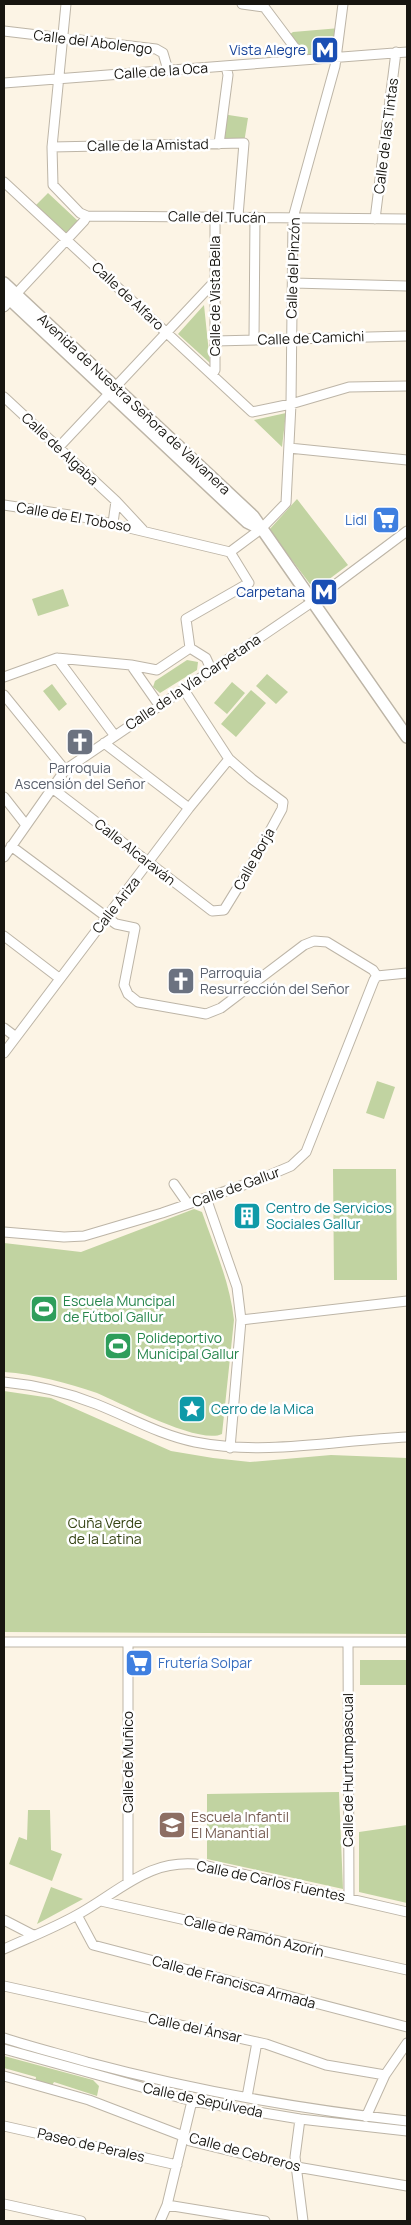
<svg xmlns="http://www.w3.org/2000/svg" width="411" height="2225" viewBox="0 0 411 2225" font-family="Manrope,sans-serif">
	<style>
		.green { fill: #c1d3a1 }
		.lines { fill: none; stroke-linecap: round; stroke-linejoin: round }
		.minor-casing { stroke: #bdb5a7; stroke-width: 11 }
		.major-casing { stroke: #bdb5a7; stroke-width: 14 }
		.minor { stroke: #fff; stroke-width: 9 }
		.major { stroke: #fff; stroke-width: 11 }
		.labels { text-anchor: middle; stroke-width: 5; stroke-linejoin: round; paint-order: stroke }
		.street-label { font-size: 14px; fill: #171510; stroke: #fff }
		.transit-label { font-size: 14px; fill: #164399; stroke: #fff; text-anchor: end }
		.shop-label { font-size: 14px; fill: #366cbe; stroke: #fff; text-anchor: end }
		.worship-label { font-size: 14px; fill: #5b616d; stroke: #fff }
		.culture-label { font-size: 14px; fill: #0d838f; stroke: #fff; text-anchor: start }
		.leisure-label { font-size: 14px; fill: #27864d; stroke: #fff; text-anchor: start }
		.park-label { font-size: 14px; fill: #354314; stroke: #fff }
		.education-label { font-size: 14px; fill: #785e54; stroke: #fff; text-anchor: start }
	</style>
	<rect width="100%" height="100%" fill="#fcf4e5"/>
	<!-- green -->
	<path class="green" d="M340 28 335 57 304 60 286 37 293 32Z
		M222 114 248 118 244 143 219 144Z
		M48 193 78 221 66 234 36 205Z
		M204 305 210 363 178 334Z
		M286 413 282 447 254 420Z
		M297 499 348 565 320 586 310 584 269 530Z
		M63 589 69 606 38 616 32 599Z
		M187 660 198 662 197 670 160 693 153 687 155 681Z
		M267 674 288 692 276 704 256 686Z
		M232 682 245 693 227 714 214 703Z
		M52 684 67 704 59 711 43 691Z
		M251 690 266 703 236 737 221 724Z
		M377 1081 395 1087 384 1119 366 1113Z
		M333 1169H396L397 1280H334Z
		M194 1209 202 1212C214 1247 230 1282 234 1320L222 1434C199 1445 121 1403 97 1393 67 1383 35 1374 4 1372V1243L81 1252Z
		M4 1391 51 1398 171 1451 213 1458 250 1462 331 1455 407 1458V1634L4 1632Z
		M360 1660H407V1685H360Z
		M339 1792 343 1889 207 1859V1794Z
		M28 1810H50L51 1850 62 1854 52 1881 9 1864 19 1837 27 1840Z
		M407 1825V1903L359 1892V1832Z
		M51 1887 83 1899 37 1924Z
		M4 2056 93 2080 99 2086 97 2096 54 2082 51 2087 35 2083 36 2077 4 2068Z"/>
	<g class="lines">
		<!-- minor casing -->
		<g class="minor-casing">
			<path id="minor" d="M66 4 52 147 53 185 80 213 87 216 407 219
				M242 4 264 7
				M262 4 304 60
				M4 31 156 49 163 53 168 70
				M4 83 407 52
				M219 144 228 75 226 66
				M52 147 244 143 238 216
				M4 182 252 412 291 404 349 387 407 386
				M375 219 396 52
				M293 283 407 286
				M4 307 84 221 87 216
				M254 340 255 216
				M215 341 407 336
				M212 375 215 370V216
				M4 397 116 501 143 530
				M58 448 214 282
				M289 448 407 460
				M4 505 83 517 230 552
				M113 523 116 501
				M230 552 261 529 286 503 291 404 293 218 335 66 343 4
				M57 658 115 736
				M131 665 159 705
				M211 669 206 658 190 648 186 619 249 583 230 552
				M4 677 57 658 131 665 157 670 190 648
				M4 695 65 770
				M104 743 189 808
				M52 788 212 911 224 910 251 866 282 809 283 802 252 779 229 759 184 690
				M4 797 26 825
				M11 846 116 924 135 928 124 985 128 994 138 1002 206 1014 221 1008 304 945 314 941 327 942 373 970 377 976
				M4 857 65 770 312 602 407 531
				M4 936 59 978
				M4 1028 16 1037
				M4 1053 189 808 229 759
				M174 1184 188 1204
				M206 1198 237 1287 241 1320 407 1301
				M4 1232 64 1237 84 1236 162 1213 258 1180 291 1166 306 1152 374 980 377 976 407 973
				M4 1382C35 1385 66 1392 96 1404 129 1417 160 1435 195 1442 265 1456 337 1440 407 1437
				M230 1448 241 1320
				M4 1642H407
				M128 1642V1882
				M348 1642 349 1897
				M101 1901 407 1970
				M77 1915 93 1945 407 2027
				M4 1920 33 1935
				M4 1949C28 1938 54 1928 77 1915 121 1891 149 1857 203 1865L407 1912
				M4 1986 266 2044 326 2065 385 2075
				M4 2038C31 2047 60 2054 87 2062 192 2090 299 2109 407 2121
				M4 2049 192 2101 300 2119 407 2131
				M4 2076 89 2100 183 2136 190 2141 297 2167 407 2186
				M247 2097 257 2042
				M366 2117 385 2075 407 2043
				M300 2119 295 2157 303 2221
				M4 2126 177 2165
				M4 2204 81 2221
				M167 2205 265 2221
				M160 2221 167 2205 192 2101"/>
		</g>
		<!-- major casing -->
		<g class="major-casing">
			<path id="major" d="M4 283 253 516 407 737
				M4 294 247 522 261 529"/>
		</g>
		<!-- minor -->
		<use href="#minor" class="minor"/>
		<!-- major -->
		<use href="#major" class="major"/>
	</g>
	<!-- icons -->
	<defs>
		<g id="metro-square" transform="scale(1.4375)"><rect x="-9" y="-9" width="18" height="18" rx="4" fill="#1a4fb4" stroke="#fff"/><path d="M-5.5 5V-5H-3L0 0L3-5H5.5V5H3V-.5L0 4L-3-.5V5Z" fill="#fff"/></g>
		<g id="supermarket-square" transform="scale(1.4375)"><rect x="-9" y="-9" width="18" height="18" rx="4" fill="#3f7fe0" stroke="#fff"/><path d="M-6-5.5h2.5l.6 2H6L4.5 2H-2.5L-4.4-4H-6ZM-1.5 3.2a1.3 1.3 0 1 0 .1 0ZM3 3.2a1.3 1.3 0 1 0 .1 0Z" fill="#fff"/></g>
		<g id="church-square" transform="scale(1.4375)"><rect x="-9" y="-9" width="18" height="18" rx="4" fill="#6b7280" stroke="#fff"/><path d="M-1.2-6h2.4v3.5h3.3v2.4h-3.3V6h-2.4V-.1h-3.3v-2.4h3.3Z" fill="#fff"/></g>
		<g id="building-square" transform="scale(1.4375)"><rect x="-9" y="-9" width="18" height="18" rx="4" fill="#0f9aa8" stroke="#fff"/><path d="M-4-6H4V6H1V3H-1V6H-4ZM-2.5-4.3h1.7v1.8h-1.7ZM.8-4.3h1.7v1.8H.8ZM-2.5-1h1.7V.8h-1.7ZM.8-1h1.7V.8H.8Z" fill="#fff"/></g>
		<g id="stadium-square" transform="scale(1.4375)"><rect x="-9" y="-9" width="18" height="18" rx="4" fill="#2e9e5b" stroke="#fff"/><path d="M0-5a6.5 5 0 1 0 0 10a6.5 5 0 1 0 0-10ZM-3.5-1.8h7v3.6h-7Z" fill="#fff"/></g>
		<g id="sight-square" transform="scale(1.4375)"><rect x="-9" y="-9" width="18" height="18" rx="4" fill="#0f9aa8" stroke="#fff"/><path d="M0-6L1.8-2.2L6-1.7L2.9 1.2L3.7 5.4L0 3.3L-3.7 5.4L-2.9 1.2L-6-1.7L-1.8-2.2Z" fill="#fff"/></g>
		<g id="school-square" transform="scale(1.4375)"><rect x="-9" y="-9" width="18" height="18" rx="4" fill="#8d6e63" stroke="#fff"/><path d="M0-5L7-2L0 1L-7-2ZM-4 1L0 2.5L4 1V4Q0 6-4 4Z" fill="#fff"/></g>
	</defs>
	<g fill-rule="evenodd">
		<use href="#metro-square" x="325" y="50"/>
		<use href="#supermarket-square" x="386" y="520"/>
		<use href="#metro-square" x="324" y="592"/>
		<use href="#church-square" x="80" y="742"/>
		<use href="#church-square" x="181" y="981"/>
		<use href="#building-square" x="247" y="1216"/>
		<use href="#stadium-square" x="44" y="1309"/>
		<use href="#stadium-square" x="118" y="1346"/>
		<use href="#sight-square" x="192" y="1409"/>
		<use href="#supermarket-square" x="139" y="1663"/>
		<use href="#school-square" x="172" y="1825"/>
	</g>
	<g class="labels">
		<!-- street labels -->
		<g class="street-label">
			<text transform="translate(93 42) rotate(7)" y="5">Calle del Abolengo</text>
			<text transform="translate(161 71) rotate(-4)" y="5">Calle de la Oca</text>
			<text transform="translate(386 136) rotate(-83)" y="5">Calle de las Tintas</text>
			<text transform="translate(148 145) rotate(-1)" y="5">Calle de la Amistad</text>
			<text transform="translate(217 217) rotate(1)" y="5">Calle del Tucán</text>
			<text transform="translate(293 268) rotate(-88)" y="5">Calle del Pinzón</text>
			<text transform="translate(128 296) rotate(43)" y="5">Calle de Alfaro</text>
			<text transform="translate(215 296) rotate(-90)" y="5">Calle de Vista Bella</text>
			<text transform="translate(311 338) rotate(-2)" y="5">Calle de Camichi</text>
			<text transform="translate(134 404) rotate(43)" y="5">Avenida de Nuestra Señora de Valvanera</text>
			<text transform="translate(60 449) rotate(43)" y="5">Calle de Algaba</text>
			<text transform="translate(74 517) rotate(10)" y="5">Calle de El Toboso</text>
			<text transform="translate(193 682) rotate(-34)" y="5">Calle de la Vía Carpetana</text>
			<text transform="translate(135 852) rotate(38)" y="5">Calle Alcaraván</text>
			<text transform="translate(254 859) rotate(-61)" y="5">Calle Borja</text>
			<text transform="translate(116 905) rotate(-52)" y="5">Calle Ariza</text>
			<text transform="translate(236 1187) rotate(-20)" y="5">Calle de Gallur</text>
			<text transform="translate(128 1762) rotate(-90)" y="5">Calle de Muñico</text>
			<text transform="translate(348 1770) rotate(-90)" y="5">Calle de Hurtumpascual</text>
			<text transform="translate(271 1881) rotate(12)" y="5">Calle de Carlos Fuentes</text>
			<text transform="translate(254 1936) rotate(13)" y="5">Calle de Ramón Azorín</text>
			<text transform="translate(234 1982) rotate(15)" y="5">Calle de Francisca Armada</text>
			<text transform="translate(195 2028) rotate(12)" y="5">Calle del Ánsar</text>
			<text transform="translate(203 2100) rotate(12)" y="5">Calle de Sepúlveda</text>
			<text transform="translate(91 2145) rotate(13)" y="5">Paseo de Perales</text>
			<text transform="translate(245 2152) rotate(15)" y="5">Calle de Cebreros</text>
		</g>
		<!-- transit labels -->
		<g class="transit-label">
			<text x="306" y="55">Vista Alegre</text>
			<text x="305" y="597">Carpetana</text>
		</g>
		<!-- shop labels -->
		<g class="shop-label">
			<text x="367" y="525">Lidl</text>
			<text x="158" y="1668" text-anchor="start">Frutería Solpar</text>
		</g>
		<!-- worship labels -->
		<g class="worship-label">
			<text x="80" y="773">Parroquia<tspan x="80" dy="16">Ascensión del Señor</tspan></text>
			<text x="200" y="978" text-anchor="start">Parroquia<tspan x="200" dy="16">Resurrección del Señor</tspan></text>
		</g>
		<!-- culture labels -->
		<g class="culture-label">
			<text x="266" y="1213">Centro de Servicios<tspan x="266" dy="16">Sociales Gallur</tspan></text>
			<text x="211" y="1414">Cerro de la Mica</text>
		</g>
		<!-- leisure labels -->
		<g class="leisure-label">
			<text x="63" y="1306">Escuela Muncipal<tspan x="63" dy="16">de Fútbol Gallur</tspan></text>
			<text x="137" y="1343">Polideportivo<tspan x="137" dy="16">Municipal Gallur</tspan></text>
		</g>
		<!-- park labels -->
		<g class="park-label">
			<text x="105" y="1528">Cuña Verde<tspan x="105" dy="16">de la Latina</tspan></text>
		</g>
		<!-- education labels -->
		<g class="education-label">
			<text x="191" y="1822">Escuela Infantil<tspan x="191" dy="16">El Manantial</tspan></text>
		</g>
	</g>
	<!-- border -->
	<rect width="411" height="2225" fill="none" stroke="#171510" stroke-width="10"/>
</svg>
